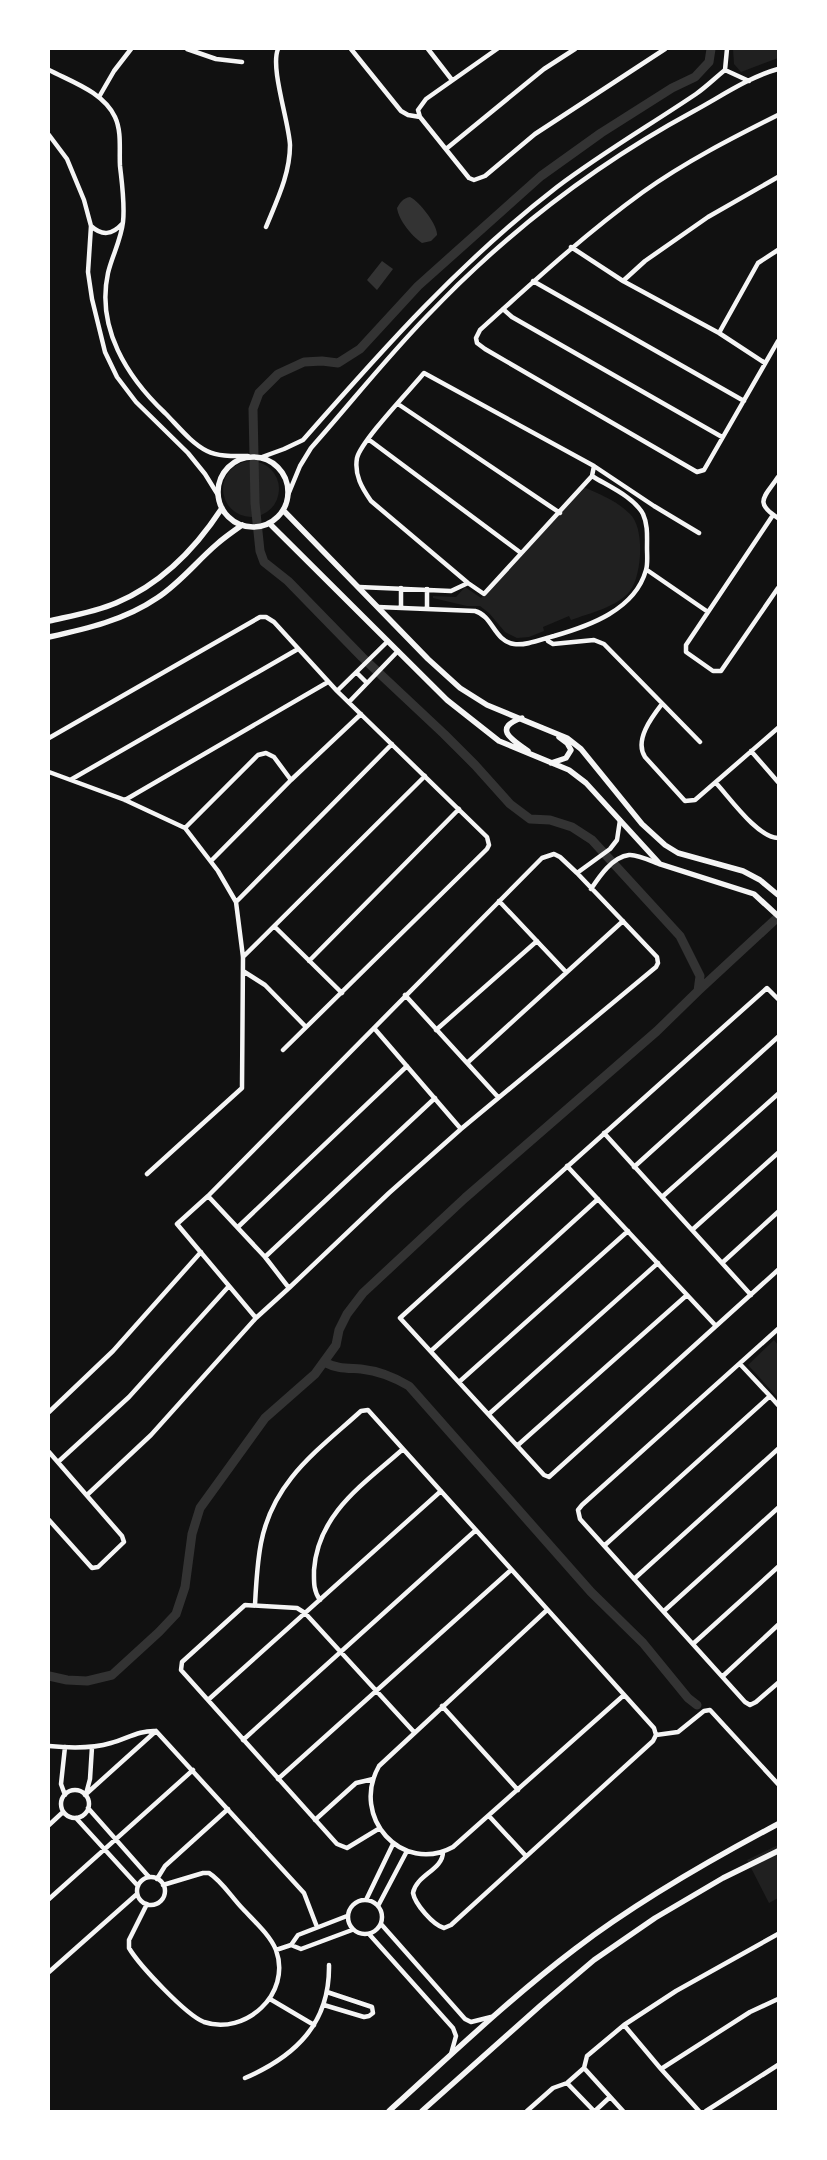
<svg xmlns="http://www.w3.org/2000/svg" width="827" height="2160" viewBox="0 0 827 2160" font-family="Cabin,sans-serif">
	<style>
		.green { fill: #202020 }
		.water { fill: #333 }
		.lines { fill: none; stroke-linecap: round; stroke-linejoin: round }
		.canal { stroke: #333; stroke-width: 9 }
		.minor { stroke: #f5f5f5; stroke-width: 4.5 }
		.tertiary { stroke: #f5f5f5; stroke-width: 5.5 }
	</style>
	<rect width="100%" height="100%" fill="#111"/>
	<!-- green -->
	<path class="green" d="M733 49H778V58L741 72 734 64Z
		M223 489a28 28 0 1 1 56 0a28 28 0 1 1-56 0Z
		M583 487C600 494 617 501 630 514 645 528 642 575 630 591 617 607 590 613 571 620L569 616 543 627 544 631 529 637 517 638 505 632 489 613 480 606H467L433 598V596L456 597 465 587 481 598Z
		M774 1340 778 1345V1398L748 1365Z
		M778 1845V1898L769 1903 747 1860Z"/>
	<!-- water -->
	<path class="water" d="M410 197C419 201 438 225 437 235L431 241 422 243C412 236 399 221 397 208 400 203 403 198 410 197Z
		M382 261 393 269 377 290 367 280Z"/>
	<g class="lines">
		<!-- canal -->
		<path class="canal" d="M698 991 778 917
			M324 1362C337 1369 347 1368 361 1369 379 1371 394 1377 409 1386L591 1592 643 1643 688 1698 697 1705
			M49 1676 67 1680 87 1681 112 1675 159 1632 176 1614 185 1587 192 1534 200 1508 265 1418 315 1374 336 1345 339 1330 347 1314 363 1293 465 1198 657 1031 698 991 700 976 680 936 592 840 572 827 550 820 530 819 510 804 475 765 444 734 362 657 288 581 264 562 260 551 255 503 253 409 259 393 278 374 304 362 322 361 338 363 360 349 418 286 541 176 601 133 672 88 695 77 709 62 711 49"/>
		<!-- minor -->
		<path class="minor" d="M187 49 216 59 242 62
			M351 49 401 111 408 115 420 117
			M428 49 452 80
			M497 49 426 99 418 110 420 117 469 178 474 180 485 176 535 134 665 49
			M49 70C72 82 103 92 115 117 122 132 119 150 120 166 122 184 125 204 123 222 121 240 112 256 108 273 96 328 127 377 165 413 178 426 191 443 207 451 219 457 235 456 248 456
			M725 70 749 81
			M99 97 114 71 131 49
			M778 115C732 138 685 162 643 192 585 234 533 282 480 330L476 338 477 343 485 349 697 472 704 470 778 341
			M49 135 67 159 84 200 91 226 88 272 92 299 105 352 117 377 136 402 188 453 205 474 218 495
			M446 149 544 69 575 49
			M91 226C102 236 112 235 122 224
			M266 227C277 200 290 174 290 145 289 122 270 68 278 49
			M571 247 623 281 719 333 765 363
			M533 281 744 401
			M623 281 645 261 708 217 778 177
			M503 309 512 317 722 437
			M719 333 758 263 778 250
			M398 404 560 513
			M368 439 521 553
			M262 457 284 449 303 440C383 349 461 261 557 187 602 153 650 125 696 94 706 87 715 78 725 70L727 49
			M594 466 592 476 484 594 468 583 371 501C362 488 354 475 357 458 361 441 410 390 424 373L594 466 654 506 699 533
			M778 477C765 497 753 502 778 518
			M288 495 300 466 311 448C350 404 387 357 428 315 505 234 596 164 694 111 720 97 749 77 778 69
			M773 515 686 645V652L713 671H721L778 588
			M647 570 708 612
			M359 587 451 591 468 583
			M378 607 475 611C493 616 494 641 514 644 526 646 542 639 554 636 589 626 635 610 646 570 648 564 647 555 647 548 647 536 648 525 643 514 634 497 608 486 592 476
			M401 607V588
			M427 608V589
			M547 638 548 641 553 644 594 640 604 644 700 742
			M357 673 367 683
			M337 691 387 642
			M349 702 398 651
			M662 704C652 717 634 740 645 757L685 801 695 800 778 728
			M49 738 260 617H266L274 622 337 691 487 837 489 845 487 849 283 1050
			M751 751 778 782
			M49 772 125 800 185 828 218 871 236 902 243 957 242 1088 147 1174
			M72 779 298 649
			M716 783C730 798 757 837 778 838
			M125 800 328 682
			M185 828 258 755 266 753 274 757 291 780
			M554 854 560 857 577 873 657 957 658 963 656 967 461 1129 389 1193 289 1288 265 1257 208 1196 542 858Z
			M211 861 291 780 361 714
			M577 873 610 849 617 840 620 820
			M591 889C599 877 612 857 629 855 637 854 651 861 659 864
			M499 901 566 972
			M236 902 392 744
			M275 927 342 993
			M243 957 425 776
			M309 961 459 809
			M243 971 265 985 306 1027
			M405 995 498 1097
			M778 999 767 988 540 1191 400 1318 544 1475 549 1477 778 1270
			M374 1028 461 1129
			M436 1030 537 941
			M467 1063 623 921
			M604 1133 751 1295
			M567 1166 716 1326
			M634 1167 778 1037
			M208 1196 177 1224 256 1318 289 1288
			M662 1197 778 1094
			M238 1227 407 1066
			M692 1230 778 1153
			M265 1257 435 1098
			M722 1263 778 1212
			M778 1329 582 1505 578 1510 580 1519 745 1702 750 1705 756 1702 778 1683
			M431 1351 598 1199
			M740 1364 770 1396
			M459 1382 628 1231
			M49 1412 113 1351 201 1252
			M489 1414 658 1263
			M518 1445 687 1295
			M49 1452 122 1536 124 1542 98 1567 92 1568 49 1520
			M58 1462 129 1397 229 1286
			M87 1495 151 1435 256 1318
			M605 1545 770 1396 778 1405
			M634 1579 778 1449
			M320 1600C313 1590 314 1581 314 1570 318 1513 364 1484 403 1449
			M255 1605C256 1585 257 1564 261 1543 273 1481 317 1451 361 1411L368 1410 654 1728 656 1735 653 1741 451 1925 444 1928C433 1925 415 1904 413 1893 416 1875 443 1870 443 1852
			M547 1610 379 1766C350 1817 402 1875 453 1847L624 1695
			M664 1611 778 1508
			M694 1643 778 1567
			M723 1676 778 1625
			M208 1700 441 1491
			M442 1706 518 1790
			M656 1735 678 1732 704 1711 710 1710 778 1784
			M243 1740 476 1530
			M49 1746C69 1748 91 1749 111 1743 126 1739 140 1730 156 1731L304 1893 317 1927
			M65 1747 61 1784 65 1795
			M278 1779 511 1570
			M61 1804a14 14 0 1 1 28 0a14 14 0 1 1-28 0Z
			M86 1794 90 1779 92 1747
			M85 1795 156 1731
			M88 1808 149 1877
			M489 1816 526 1856
			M76 1818 138 1886
			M315 1820 356 1783 373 1779
			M49 1825 63 1812
			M380 1828 347 1848 337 1844 181 1670 182 1662 245 1605 297 1608 305 1613 414 1732
			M137 1891a14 14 0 1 1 28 0a14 14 0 1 1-28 0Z
			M157 1879 165 1866 228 1809
			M49 1899 193 1770
			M348 1917a17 17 0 1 1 34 0a17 17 0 1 1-34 0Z
			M366 1900 393 1844
			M147 1904 129 1940V1948C139 1965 186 2015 204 2022 245 2036 292 1994 276 1950 270 1935 254 1921 243 1909 232 1898 222 1881 209 1873H203L163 1885
			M378 1906 407 1851
			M381 1924 465 2019 471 2022 491 2017
			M369 1934 453 2028 456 2036 451 2054
			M291 1945 298 1935 347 1916
			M276 1950 291 1945 301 1949 352 1930
			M49 1972 137 1894
			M270 1999 314 2025
			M324 2005 364 2017 369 2016 373 2013 372 2007 327 1992
			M624 2025 661 2069 750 2012 778 1999
			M584 2068 623 2111
			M661 2069 699 2111
			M245 2078C296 2056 330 2023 329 1965
			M567 2083 594 2111
			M527 2111 553 2088 567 2083 584 2068 587 2056 624 2025 676 1991 778 1934
			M595 2111 610 2097
			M706 2111 778 2065"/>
		<!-- tertiary -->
		<path class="tertiary" d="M218 492a35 35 0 1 1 70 0a35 35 0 1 1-70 0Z
			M283 510 428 659 460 688 487 705 567 738 581 749 642 824 665 845 678 853 743 871 760 880 778 895
			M269 523 447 700 499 741 569 770 586 783 660 864 754 894 778 916
			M49 621C71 616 95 612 116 603 161 584 196 548 222 508
			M49 637C86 629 125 620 157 598 180 583 197 561 217 544 225 537 234 531 242 525
			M522 718C492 728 512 740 528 751
			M551 763 566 758 571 750 567 743 559 737
			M389 2111C450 2056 509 1999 575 1949 638 1901 708 1861 778 1824
			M422 2111 541 2005 594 1960 655 1918 723 1878 778 1851"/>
	</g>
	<!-- border -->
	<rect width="827" height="2160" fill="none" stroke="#ffffff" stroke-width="100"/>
</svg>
